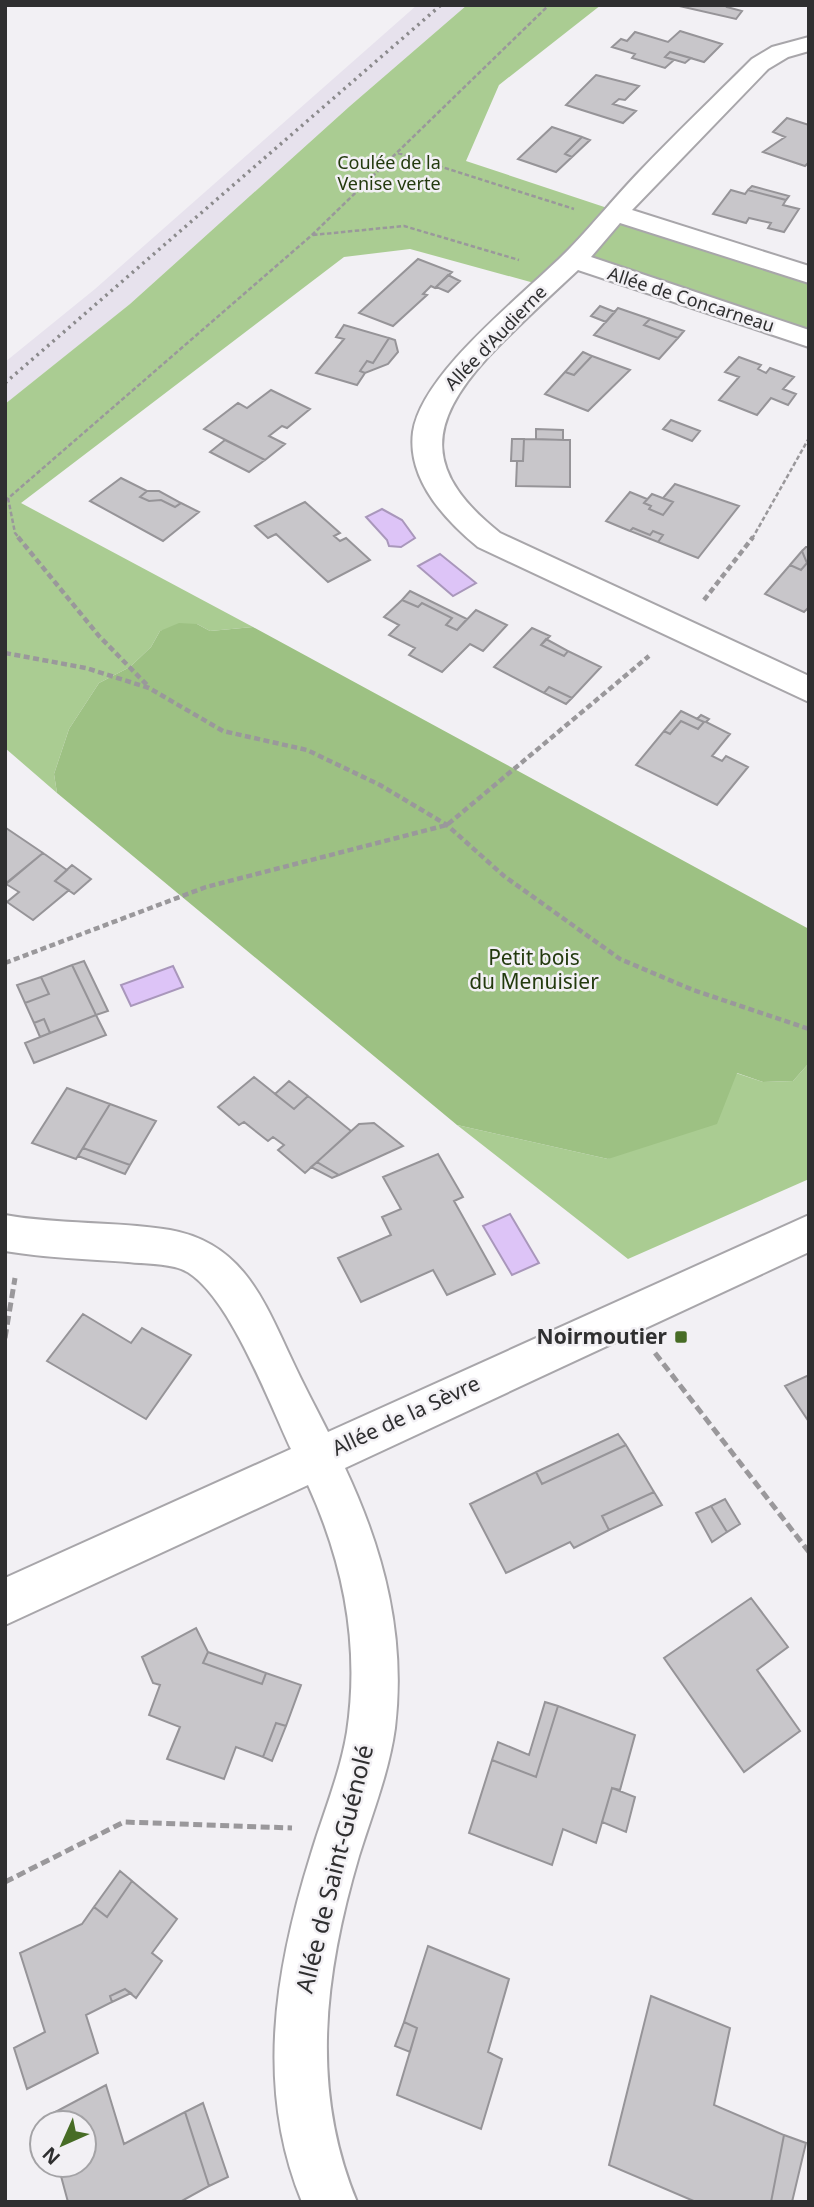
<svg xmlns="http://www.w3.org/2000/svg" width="814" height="2207" viewBox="0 0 814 2207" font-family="'Noto Sans',sans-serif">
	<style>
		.built { fill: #e7e2ed }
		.green { fill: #aacc92 }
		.forest { fill: #9dc183 }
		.water { fill: #ddc4f7; stroke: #a997bb; stroke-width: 2 }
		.building { fill: #c8c6ca; stroke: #969498; stroke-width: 2 }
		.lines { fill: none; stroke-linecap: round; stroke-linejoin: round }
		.minor-casing { stroke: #a8a6aa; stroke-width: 4 }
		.path-far2 { stroke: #9a989b; stroke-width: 2.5; stroke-dasharray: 4.5 2.5; stroke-linecap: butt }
		.path-far1 { stroke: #9a989b; stroke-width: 4.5; stroke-dasharray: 6 3.5; stroke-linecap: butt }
		.path { stroke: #9a989b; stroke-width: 5; stroke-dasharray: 9 4.5; stroke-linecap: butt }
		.minor { fill: #fff; fill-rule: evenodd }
		.rail { stroke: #8b8a8c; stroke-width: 3.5; stroke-dasharray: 2.5 4.5; stroke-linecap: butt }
		.poi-dot { fill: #476c25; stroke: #f2f0f4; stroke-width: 2.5 }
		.labels { text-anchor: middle; stroke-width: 5; stroke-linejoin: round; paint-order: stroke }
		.far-park-label { font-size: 18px; fill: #233a0e; stroke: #f2f0f4 }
		.far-street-label { font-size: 18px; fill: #2f2f30; stroke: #f2f0f4 }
		.park-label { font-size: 21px; fill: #233a0e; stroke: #f2f0f4 }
		.poi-label { font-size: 21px; font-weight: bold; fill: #2f2f30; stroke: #f2f0f4; text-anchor: end }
		.street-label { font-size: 21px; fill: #2f2f30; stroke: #f2f0f4 }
		.near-street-label { font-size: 24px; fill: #2f2f30; stroke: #f2f0f4 }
	</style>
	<rect width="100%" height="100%" fill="#f2f0f4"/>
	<!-- built -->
	<path class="built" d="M417 5H467L350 106 130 304 5 404V362L95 289Z"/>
	<!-- green -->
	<path class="green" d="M467 5H601L499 85 466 161 809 275V339L573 260 545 286 410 249 344 257 21 503 253 627 210 631 197 624 160 631 151 647 130 667 99 683 69 729 54 774 57 793 5 748V404L130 304 350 106Z
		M809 1063V1179L628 1259 457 1125 608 1159 736 1073 763 1082 793 1081Z"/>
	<!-- forest -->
	<path class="forest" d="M179 623 197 624 210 631 253 627 809 929V1063L793 1081 763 1082 737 1073 717 1124 608 1159 457 1125 57 793 54 774 69 729 99 683 130 667 151 647 160 631Z"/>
	<!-- water -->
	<path class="water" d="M382 509 402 520 415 538 401 547 389 546 387 540 366 517Z
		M440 554 476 583 453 596 418 566Z
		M173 966 183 987 131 1006 121 985Z
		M510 1214 539 1263 512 1275 483 1226Z"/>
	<!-- building -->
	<path class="building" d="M675 5H728L727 7 742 11 736 19Z
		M680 31 722 44 704 62 670 52 665 57 674 60 665 68 632 58 635 54 612 47 621 39 627 41 635 32 668 42Z
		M670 52 691 58 685 63 665 57Z
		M596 75 639 86 625 100 619 99 613 104 636 111 623 123 566 105Z
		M787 118 809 125V162L805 166 763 152 785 137 773 132Z
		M552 127 582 137 565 154 572 157 556 172 518 159Z
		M582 137 590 140 572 157 565 154Z
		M752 186 789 196 786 200 748 190Z
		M731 190 745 194 748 190 786 200 783 205 799 209 784 232 768 228 771 223 749 218 746 223 713 214Z
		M418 259 452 272 435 288 431 286 423 294 427 295 393 326 359 313Z
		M448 275 460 281 448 292 436 287Z
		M600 306 615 312 606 322 591 316Z
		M618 308 650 319 644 325 678 338 659 359 594 335Z
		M650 319 684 331 678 338 644 325Z
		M344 325 389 338 373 363 367 361 360 371 365 373 357 385 316 373 344 339 336 337Z
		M389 338 395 340 398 352 388 364 365 373 360 371 367 361 373 363Z
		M583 352 592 356 574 375 565 372Z
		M592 356 630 370 588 411 545 394 565 372 574 375Z
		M739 357 761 365 758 369 766 373 770 368 794 377 783 389 796 394 788 405 771 398 757 415 719 400 739 377 725 372Z
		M271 390 310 409 287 428 282 426 269 436 285 444 265 460 204 429 238 403 247 408Z
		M671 420 700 431 692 441 663 429Z
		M536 429 563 430V440L536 439Z
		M512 439H524L523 461H511Z
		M524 439 570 440V487L516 486 517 461H523Z
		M225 440 265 460 249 472 210 452Z
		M121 478 147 491 140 497 149 501 161 500 175 507 181 503 199 512 163 541 90 501Z
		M675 484 739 506 698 558 658 542 663 535 653 531 650 535 633 528 630 531 606 521 630 492 647 499 644 503 651 506 649 509 663 515 673 502 663 498Z
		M147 491H159L181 503 175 507 161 500 149 501 140 497Z
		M652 494 673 502 663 515 649 509 651 506 644 503Z
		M305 502 340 533 334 536 340 541 346 538 370 560 328 582 276 534 268 538 255 526Z
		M633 528 650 535 653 531 663 535 658 542 630 531Z
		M806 547H809V607L804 612 765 594 790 565 801 570 807 563 802 551Z
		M802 551 807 563 801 570 790 565Z
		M410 591 467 619 457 630 446 625 452 618 422 603 418 607 402 600Z
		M402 600 418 607 422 603 452 618 446 625 457 630 476 610 507 625 483 651 470 644 442 672 409 655 415 648 389 635 399 625 384 617Z
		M532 628 550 636 541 645 564 656 568 651 601 667 572 698 549 687 544 693 494 667Z
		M546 639 568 651 564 656 541 645Z
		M549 687 572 698 566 704 544 693Z
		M681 711 704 722 698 729 681 721 670 734 664 731Z
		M701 715 709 719 706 722 730 734 712 756 722 761 726 756 748 767 717 805 636 765 664 731 670 734 681 721 698 729 704 722 697 719Z
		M6 828 43 853 5 884V828Z
		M43 853 67 870 55 881 69 890 33 920 7 902 19 892 6 884Z
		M72 865 91 879 74 894 55 881Z
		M84 961 108 1011 96 1015 72 965Z
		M72 965 96 1015 50 1033 44 1019 34 1023 25 1003 49 994 41 977Z
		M41 977 49 994 25 1003 17 985Z
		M96 1015 106 1035 34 1063 25 1043Z
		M44 1019 50 1033 40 1037 34 1023Z
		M254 1077 294 1109 308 1096 351 1131 305 1173 278 1150 284 1145 273 1137 268 1141 244 1122 239 1125 218 1107Z
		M289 1081 308 1096 294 1109 275 1094Z
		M67 1088 110 1104 76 1159 32 1143Z
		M110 1104 156 1121 130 1165 83 1148Z
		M374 1123 403 1146 339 1175 317 1162 359 1124Z
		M83 1148 130 1165 125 1174 78 1156Z
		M438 1154 463 1197 454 1201 495 1274 447 1295 433 1270 361 1302 338 1258 391 1235 382 1217 401 1209 383 1177Z
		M317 1162 339 1175 332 1178 311 1167Z
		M83 1314 131 1343 142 1328 191 1355 146 1419 47 1361Z
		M809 1375V1422L785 1386Z
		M618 1434 626 1445 542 1484 536 1472Z
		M626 1445 654 1492 602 1516 609 1530 574 1548 570 1542 506 1573 470 1504 536 1472 542 1484Z
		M654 1492 662 1505 609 1530 602 1516Z
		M725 1499 740 1524 727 1532 711 1506Z
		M711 1506 727 1532 712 1542 696 1513Z
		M751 1598 788 1647 757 1670 800 1731 744 1772 664 1658Z
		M196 1628 208 1652 203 1663 262 1684 266 1673 301 1685 286 1726 276 1723 263 1757 236 1747 224 1779 167 1759 180 1727 149 1715 160 1685 153 1683 142 1657Z
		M208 1652 266 1673 262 1684 203 1663Z
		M545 1702 558 1706 536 1777 492 1760 498 1742 529 1755Z
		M558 1706 635 1735 620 1790 612 1788 596 1843 563 1829 552 1865 469 1833 492 1760 536 1777Z
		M276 1723 286 1726 272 1761 263 1757Z
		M612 1788 635 1797 626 1832 602 1822Z
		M120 1871 132 1881 107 1917 94 1907Z
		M132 1881 177 1919 152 1953 162 1961 136 1998 125 1989 110 1996 112 2002 86 2015 98 2053 27 2089 14 2048 45 2032 20 1953 82 1924 94 1907 107 1917Z
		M428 1946 509 1979 488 2052 502 2059 481 2129 397 2095 417 2028 404 2022Z
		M125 1989 131 1993 112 2002 110 1996Z
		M651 1996 730 2028 714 2105 784 2135 771 2202H696L609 2165Z
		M404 2022 417 2028 410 2052 395 2046Z
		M106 2085 124 2144 185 2112 209 2186 180 2202H68L58 2165H84V2123H46L44 2118Z
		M203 2103 228 2177 209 2186 185 2112Z
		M784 2135 806 2143 792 2202H771Z"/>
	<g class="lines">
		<!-- minor casing -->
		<g class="minor-casing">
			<path id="minor" d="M809 37V51L788 57 768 69 632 210 809 266V283L620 223 591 257 809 330V347L578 270C547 299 516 327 488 357 425 426 425 473 500 533L809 676V702L478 547C445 520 407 479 413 432 422 371 529 291 571 247 594 223 615 197 639 172 675 134 714 97 752 59L772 47Z
				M5 1215C60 1225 116 1221 170 1230 243 1243 264 1301 292 1360 303 1384 316 1408 328 1432L809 1215V1252L345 1468C384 1551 406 1636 395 1728 389 1772 372 1814 359 1856 325 1971 309 2087 357 2202H302C255 2088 275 1969 311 1854 323 1814 340 1774 347 1732 360 1646 344 1564 308 1485L5 1625V1578L291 1449C270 1405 226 1286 181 1269 165 1263 145 1264 128 1262 87 1259 46 1258 5 1251Z"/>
		</g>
		<!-- path-far2 -->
		<path class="path-far2" d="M398 153 574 209
			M313 235 404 226 519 260
			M8 498 15 533 20 539
			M5 501 312 235 549 5
			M752 539 809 438"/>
		<!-- path-far1 -->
		<path class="path-far1" d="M18 537 99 636 149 687
			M704 600 753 537
			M5 653 86 668 149 688 223 731 307 750 380 785 447 825 504 876 620 959 693 990 809 1029
			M5 963 206 887 447 825 649 656"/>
		<!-- path -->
		<path class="path" d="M5 1338 15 1278
			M655 1353 809 1552
			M5 1882 124 1822 292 1828"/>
		<!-- minor -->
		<use href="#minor" class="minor"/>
		<!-- rail -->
		<path class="rail" d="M5 383 441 5"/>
	</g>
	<!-- markers -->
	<rect class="poi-dot" x="674" y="1330" width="14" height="14" rx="3.5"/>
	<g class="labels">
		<!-- far-park labels -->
		<g class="far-park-label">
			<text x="389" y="169">Coulée de la<tspan x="389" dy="21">Venise verte</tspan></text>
		</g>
		<!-- far-street labels -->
		<g class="far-street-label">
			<text transform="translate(691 300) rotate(18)" y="6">Allée de Concarneau</text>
			<text transform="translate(496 338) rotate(-46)" y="6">Allée d'Audierne</text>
		</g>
		<!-- park labels -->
		<g class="park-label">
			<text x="534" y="965">Petit bois<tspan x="534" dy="24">du Menuisier</tspan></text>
		</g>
		<!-- poi labels -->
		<g class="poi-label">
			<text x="667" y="1344">Noirmoutier</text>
		</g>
		<!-- street labels -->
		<g class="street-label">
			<text transform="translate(406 1416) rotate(-25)" y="7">Allée de la Sèvre</text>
		</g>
		<!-- near-street labels -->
		<g class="near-street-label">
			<text transform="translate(335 1869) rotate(-76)" y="8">Allée de Saint-Guénolé</text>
		</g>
	</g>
	<!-- border -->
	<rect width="814" height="2207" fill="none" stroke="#2f2f30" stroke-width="14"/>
	<!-- north arrow -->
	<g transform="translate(63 2144) rotate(225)"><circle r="33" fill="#f2f0f4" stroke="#a4a3a6" stroke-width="2"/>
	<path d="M0-5L12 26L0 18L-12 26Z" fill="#476c25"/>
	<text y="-10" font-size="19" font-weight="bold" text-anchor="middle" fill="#2f2f30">N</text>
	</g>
</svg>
